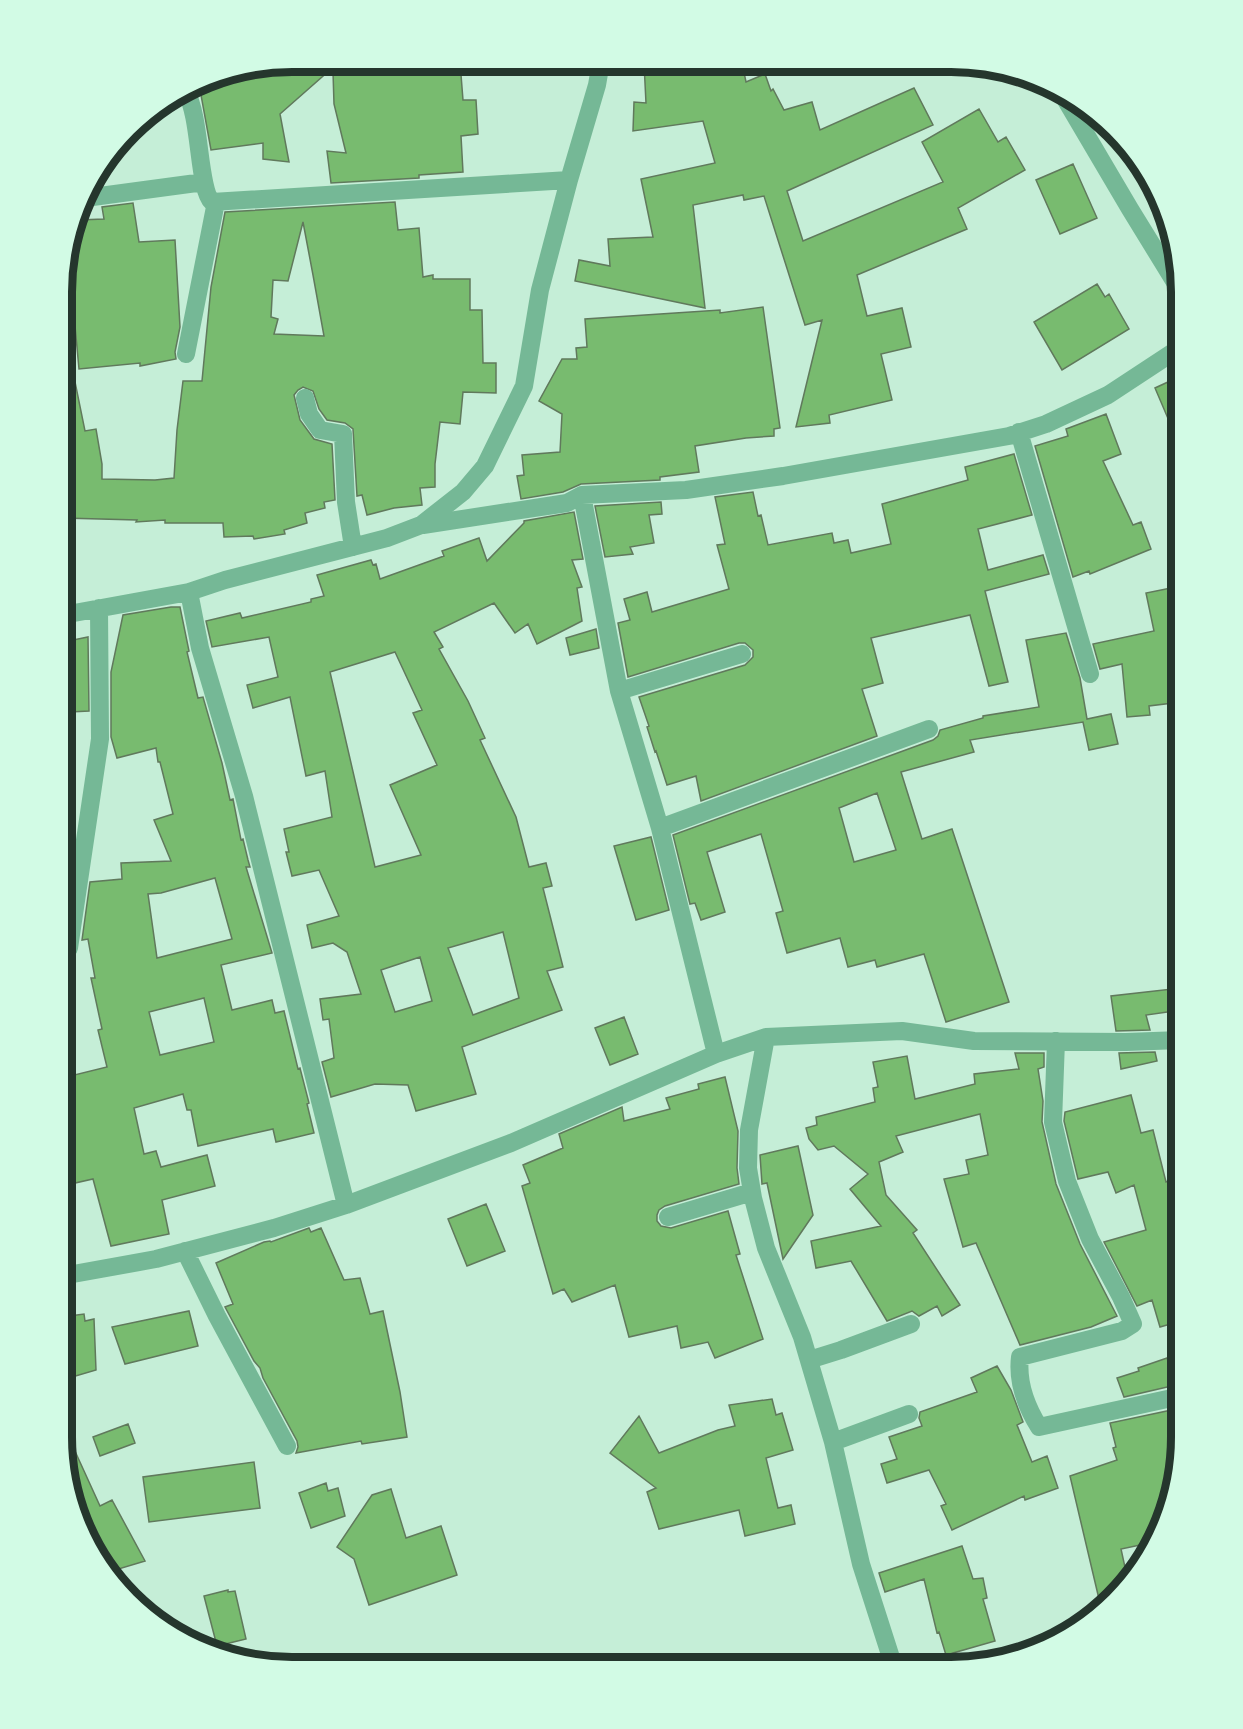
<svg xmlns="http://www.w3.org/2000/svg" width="1243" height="1729" viewBox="0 0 1243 1729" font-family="Montserrat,sans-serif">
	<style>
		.building { fill: #78bb6f; stroke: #60795c; stroke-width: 1.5; fill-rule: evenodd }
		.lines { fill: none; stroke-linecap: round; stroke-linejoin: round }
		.minor { stroke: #75b896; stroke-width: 18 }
		.rim { fill: none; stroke: #25362d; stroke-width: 8 }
	</style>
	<rect width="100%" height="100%" fill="#c5eed7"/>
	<!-- building -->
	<path class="building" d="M292 62H339L280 114 289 162 263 159V143L211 150 199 84 217 74 268 67V65Z
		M383 62H460L463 100H476L478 134 461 136 463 172 419 175V178L331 183 327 151 346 153 334 104 333 72 384 66Z
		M644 63H677L678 72 718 63H742L746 82 765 74 771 91 773 89 784 110 812 102 820 130 914 88 933 125 787 191 803 241 943 182 922 142 979 109 998 142 1006 137 1025 170 958 208 967 229 857 275 867 316 902 308 911 347 881 354 892 400 829 415 830 423 796 427 822 320 805 325 764 196 744 200 743 195 693 205 705 308 575 281 579 260 610 266 608 239 653 237 641 179 715 163 703 121 633 131 634 102 646 103Z
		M1073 164 1097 218 1060 234 1036 180Z
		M395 202 398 230 419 228 423 277 433 275V279H470V310H482L483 363H496V393L463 392 460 424 440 422 435 464V487L420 488 422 505 394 508 367 515 362 495 357 496 353 429 345 423 327 420 319 409 313 391 303 387 298 390 294 395 300 420 314 439 332 444 335 500 324 502 325 508 305 513 307 523 284 530 285 534 254 539 253 536 224 537 223 523H165V520L136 522 137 520 63 518V475L69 476 63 443V373L73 372 85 431 96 429 102 464V479L155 480 174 478 177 430 183 381H202L211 287 225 212ZM303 222 313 275 324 336 274 334 278 319 271 317 273 280 288 281Z
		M133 203 139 242 175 240 180 327 175 352 176 359 140 366V363L79 369 74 315 63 316 64 260 78 220 104 219 102 207Z
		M1097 284 1105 297 1109 294 1129 329 1062 370 1034 322Z
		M763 307 780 428 774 429V436L746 438 695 446 699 472 660 477V480L581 484 563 492 521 499 517 476 524 475 522 455 560 452 562 414 539 401 562 359H577L576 348 587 347 585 319 720 310V313Z
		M1181 376V449L1155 388Z
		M1106 414 1121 454 1103 461 1133 525 1141 522 1151 549 1090 574 1089 571 1073 577 1035 446 1068 436 1066 429Z
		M1014 454 1032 515 978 529 988 570 1043 555 1049 574 985 591 1008 682 989 686 970 615 871 638 883 683 862 689 877 736 701 801 696 776 667 785 656 751 655 752 647 727 649 726 639 697 745 665 753 657V650L745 643H739L628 677 618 623 630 620 624 599 647 592 652 612 729 589 717 545 725 544 715 497 753 492 758 516 761 515 768 545 832 533 834 543 848 540 851 553 891 544 882 504 968 480 965 467Z
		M661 502 662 514 649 515 654 543 630 547 633 554 605 557 595 506Z
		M574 512 583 559 572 560 582 587 577 588 582 621 537 644 528 624 515 633 494 603 434 632 443 647 439 649 468 701 485 738 480 740 516 817 529 867 546 863 552 886 543 888 563 967 547 971 562 1010 462 1047 476 1094 416 1111 408 1085 375 1084 331 1097 322 1062 334 1058 329 1019 323 1020 320 999 361 994 347 952 333 943 312 948 307 925 339 916 319 870 292 876 286 852H289L284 829 332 817 325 771 306 776 290 697 253 708 247 685 278 677 269 637 212 647 206 621 240 613 242 618 311 602V599L324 596 317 575 371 560 373 565 376 564 380 579 444 556 442 551 479 538 487 561 524 523V521ZM395 652 422 710 413 713 437 765 390 785 421 855 375 867 330 672ZM503 932 519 998 473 1015 448 948ZM420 957 432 1001 395 1012 381 970Z
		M1181 586V702L1149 706 1150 715 1127 717 1122 664 1100 669 1093 644 1154 631 1146 593Z
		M171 607H180L189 651 187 652 198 698 203 697 222 763 230 800 233 799 241 840 243 839 248 860 250 867H246L272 953 221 965 232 1010 272 1000 275 1013 284 1011 298 1069 300 1068 309 1103 307 1104 314 1133 276 1142 273 1129 198 1146 191 1110H187L183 1094 134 1108 144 1154 156 1151 161 1167 207 1155 215 1186 162 1200 169 1234 111 1246 93 1179 62 1186V1078L107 1067 98 1030 102 1029 91 978H95L88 939 82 940 90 882 122 879 121 863 171 861 154 820 173 814 160 762H158L156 748 117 758 111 737V672L123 615ZM215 878 232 939 157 958 148 894 161 893ZM204 998 214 1042 160 1055 149 1012Z
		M596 629 599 648 570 655 566 638Z
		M1066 633 1080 678 1087 719 1111 714 1118 744 1089 750 1083 722 970 740 974 752 901 772 922 839 952 829 1009 1002 946 1022 924 954 877 967 875 960 848 967 840 938 787 953 776 913 783 911 761 834 707 852 725 912 701 920 695 903 690 904 673 835 933 740 938 736 940 730 983 718V716L1039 707 1026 640ZM877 793 896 850 854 862 839 808Z
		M88 637 89 711 70 712 69 685 63 686V642Z
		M651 837 669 910 636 920 614 846Z
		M1181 988V1010L1146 1015 1150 1030 1116 1031 1111 996Z
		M624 1017 638 1054 610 1065 595 1028Z
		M1155 1052 1157 1061 1121 1069 1119 1053Z
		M1015 1053H1044V1067L1038 1069 1043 1101 1042 1122 1056 1184 1080 1244 1117 1316 1091 1327 1020 1345 976 1243 963 1247 944 1179 969 1174 966 1160 988 1155 980 1114 896 1136 903 1152 879 1162 886 1195 917 1230 913 1233 960 1305 942 1316 937 1306 919 1316 912 1311 887 1321 851 1261 816 1268 811 1241 881 1226 850 1189 868 1174 834 1146 818 1150 809 1139 806 1128 817 1125 816 1117 875 1102 873 1088 878 1087 873 1062 907 1056 915 1099 975 1084 974 1074 1019 1069Z
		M725 1077 738 1131 737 1168 739 1184 665 1206 659 1210 657 1215V1221L661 1226 671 1228 728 1211 740 1254 736 1255 763 1339 715 1358 708 1342 681 1348 677 1326 629 1337 615 1285 572 1302 564 1289 553 1294 522 1186 530 1183 523 1165 563 1148 559 1134 622 1107 624 1121 670 1109 666 1098 699 1089 698 1084Z
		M1131 1095 1141 1133 1153 1130 1166 1182 1181 1175V1264L1169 1268 1181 1311V1321L1160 1327 1152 1300 1137 1306 1104 1242 1146 1230 1134 1185 1116 1193 1108 1172 1078 1179 1064 1121 1065 1112Z
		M798 1146 813 1215 783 1259 767 1183 762 1184 760 1155Z
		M486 1204 505 1251 467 1266 448 1219Z
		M309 1228 311 1232 321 1228 344 1280 360 1278 370 1314 383 1311 400 1392 407 1437 362 1444 361 1441 296 1453 298 1447 297 1441 263 1378 260 1368 254 1361 225 1307 233 1304 216 1263 264 1242 270 1241 271 1242Z
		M189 1311 198 1346 125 1364 112 1327Z
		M84 1314 85 1321 94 1319 96 1370 62 1380V1317Z
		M1167 1358 1176 1385 1124 1397 1117 1378 1139 1371 1138 1368Z
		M997 1366 1011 1390 1023 1422 1017 1425 1032 1462 1047 1456 1058 1488 1025 1500 1024 1496 952 1530 941 1506 946 1504 929 1470 887 1483 881 1464 897 1459 889 1437 922 1426 919 1418 920 1412 977 1392 971 1378Z
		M772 1399 776 1415 782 1413 793 1450 766 1458 778 1508 791 1505 795 1524 745 1536 739 1510 659 1529 647 1492 656 1488 610 1453 639 1416 659 1453 718 1430 735 1426 729 1405Z
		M1181 1408V1453L1169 1512 1154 1542 1121 1549 1128 1581 1117 1594 1099 1599 1070 1476 1117 1460 1113 1448 1116 1447 1110 1423Z
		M128 1424 135 1443 100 1456 93 1437Z
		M74 1449 100 1506 112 1500 145 1561 112 1571 85 1539 65 1452Z
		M254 1462 260 1508 149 1522 143 1477Z
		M326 1483 328 1491 338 1488 345 1516 311 1528 299 1493Z
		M391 1489 406 1538 441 1526 457 1575 369 1605 354 1559 337 1547 372 1495Z
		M962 1546 973 1579 983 1578 987 1598 983 1599 995 1641 946 1655 939 1632 937 1633 924 1579 885 1592 879 1573Z
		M228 1590V1592L235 1591 246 1639 217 1646 204 1596Z"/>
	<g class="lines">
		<!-- minor -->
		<path class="minor" d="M186 92C201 117 198 189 212 202L569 180
			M1061 92 1130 209 1181 292
			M85 198 204 182
			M186 354 216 202
			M305 398 309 414 320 430 343 434 346 502 353 547
			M1019 432 1090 674
			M582 495 619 691 660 828 716 1054
			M423 525 567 503 582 495 686 490 783 476 1009 436 1046 424 1108 395 1181 347
			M189 592 200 648 244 796 346 1205
			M63 615 189 592 225 580 387 538 421 525 463 492 485 466 524 386 540 290 569 180 597 85 601 62
			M619 691 742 654
			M660 828 929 729
			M69 948 100 739 99 608
			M766 1037 749 1130 748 1168 753 1198 766 1248 802 1337 833 1442 861 1564 894 1667
			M1056 1041 1053 1122 1067 1181 1090 1239 1121 1297 1133 1324 1122 1331 1020 1357C1017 1382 1026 1406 1039 1427L1181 1396
			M668 1217 752 1192
			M185 1251 217 1316 287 1446
			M62 1276 156 1259 274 1228 346 1205 511 1143 716 1054 766 1037 902 1031 974 1041 1126 1042 1181 1040
			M809 1360 841 1350 911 1324
			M833 1442 909 1414"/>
	</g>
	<!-- crop -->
	<path d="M0 0H1243V1729H0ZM292 72H951A220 220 0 0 1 1171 292V1437A220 220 0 0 1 951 1657H292A220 220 0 0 1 72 1437V292A220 220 0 0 1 292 72Z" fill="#d2fbe5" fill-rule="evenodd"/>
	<path class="rim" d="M292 72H951A220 220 0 0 1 1171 292V1437A220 220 0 0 1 951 1657H292A220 220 0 0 1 72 1437V292A220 220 0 0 1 292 72Z"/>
</svg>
